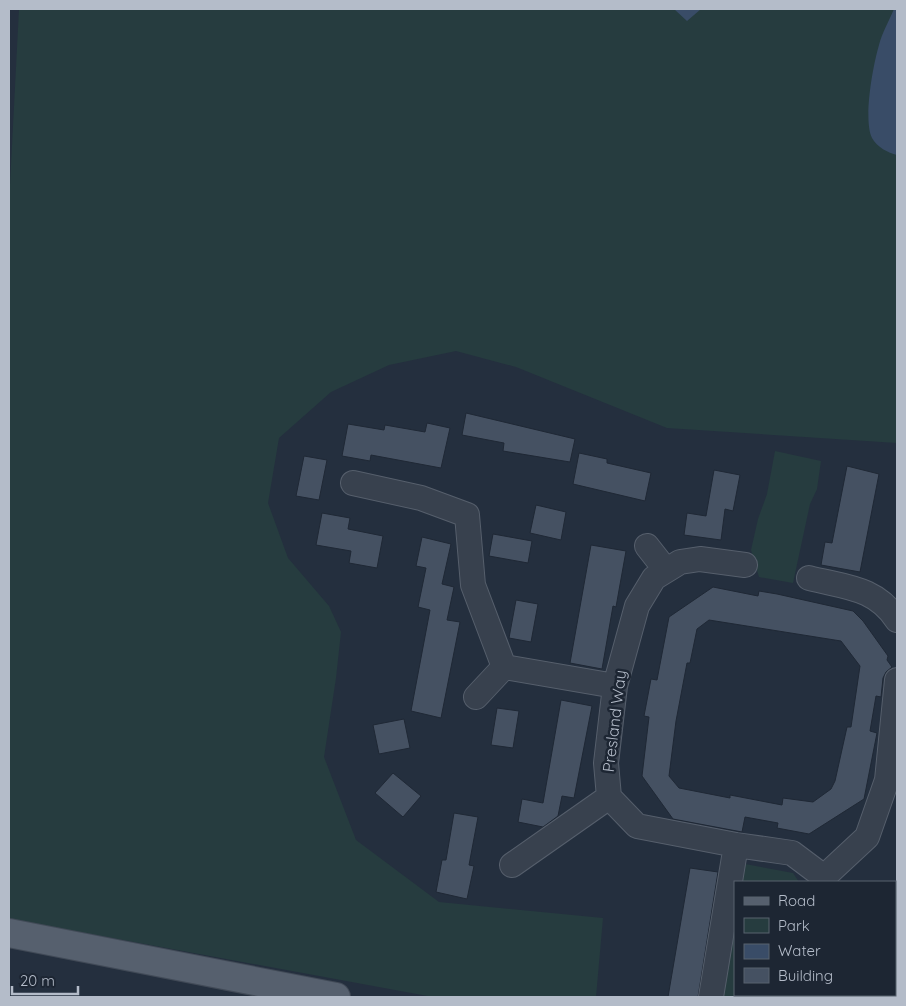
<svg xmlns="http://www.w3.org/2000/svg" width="906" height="1006" viewBox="0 0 906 1006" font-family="Quicksand,sans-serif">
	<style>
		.green { fill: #263c3f }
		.water { fill: #394c67 }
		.building { fill: #455162; stroke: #1f2835; fill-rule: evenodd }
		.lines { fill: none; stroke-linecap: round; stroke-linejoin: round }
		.minor-casing { stroke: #565f6c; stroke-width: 26 }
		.major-casing { stroke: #414a57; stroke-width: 30 }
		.minor { stroke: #38414e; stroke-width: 24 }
		.major { stroke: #56606e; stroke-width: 28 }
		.labels { text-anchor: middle; stroke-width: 5; stroke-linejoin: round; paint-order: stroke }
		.street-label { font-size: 16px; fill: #b4bcc9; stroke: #1d2633 }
	</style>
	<rect width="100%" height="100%" fill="#242f3e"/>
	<!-- green -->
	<path class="green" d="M19 9H897V443L667 428 516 367 456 351 389 365 331 392 279 438 268 503 288 558 329 606 341 632 336 678 324 757 356 840 439 902 603 918 596 997H433L9 919V204Z
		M775 451 821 461 817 489 810 504 793 583 759 577 751 550 758 519 767 494Z
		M745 864 793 873 799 882H742Z
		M735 921V995H805V997H721Z"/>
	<!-- water -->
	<path class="water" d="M674 9H701L687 21Z
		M894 9H897V155C888 153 877 147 872 138 863 120 873 65 879 45 882 33 889 21 894 9Z"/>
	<!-- building -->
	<path class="building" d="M466 413 575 439 570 462 503 451 504 443 462 435Z
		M427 423 450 428 441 468 371 455 370 461 342 456 348 424 384 430 385 425 425 432Z
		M579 453 607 459V463L651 473 645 501 573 484Z
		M304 456 327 460 319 500 296 496Z
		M847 466 879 474 860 572 821 565 825 542 832 543Z
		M714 470 740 475 733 511 725 509 721 540 684 535 687 513 706 516Z
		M536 505 566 512 561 540 530 533Z
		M322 513 350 518 348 529 383 536 377 568 349 563 351 551 316 545Z
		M493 534 532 541 528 563 489 556Z
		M422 537 451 544 442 584 454 587 447 620 460 622 441 718 411 711 430 610 418 607 426 568 416 566Z
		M591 545 626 551 616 607 613 606 602 669 570 663Z
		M713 587 758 596 759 591 777 594 853 611 863 621 888 656 887 660 892 667 886 672 883 678 881 697 876 696 870 731 877 733 864 799 809 834 777 828 778 823 745 817 742 832 673 819 642 776 649 717 644 716 651 679 657 680 669 617ZM709 620 841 641 860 666 851 727H847L835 781 831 789 813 802 783 798 782 805 730 795V798L679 788 669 776 676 721 687 663H690L697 629Z
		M516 600 538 604 531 642 509 638Z
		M561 700 592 706 574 798 562 796 558 816 543 827 518 822 522 799 543 803Z
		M497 708 519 711 513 748 491 745Z
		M404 719 410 748 379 754 373 725Z
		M393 773 421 796 403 817 375 793Z
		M454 813 478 817 469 865 474 866 467 899 436 892 442 860H446Z
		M690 868 718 872 698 997H668Z"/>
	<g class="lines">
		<!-- minor casing -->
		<g class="minor-casing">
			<path id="minor" d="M353 483 421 498 467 515 473 585 504 667 615 686
				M647 546 665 569
				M745 565 700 559 680 562 654 578 637 606 615 686 606 763 609 797 637 826 736 845 792 853 824 877
				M809 578C844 587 876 587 897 620
				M476 697 504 667
				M512 865 609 797
				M825 882 824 877 867 837 887 780 897 680
				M711 997 736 845
				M828 997V995"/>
		</g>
		<!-- major casing -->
		<g class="major-casing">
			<path id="major" d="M9 933 336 997"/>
		</g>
		<!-- minor -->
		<use href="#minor" class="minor"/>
		<!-- major -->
		<use href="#major" class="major"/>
	</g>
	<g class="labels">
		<!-- street labels -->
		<g class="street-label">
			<text transform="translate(614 721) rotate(-83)" y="6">Presland Way</text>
		</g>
	</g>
	<!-- border -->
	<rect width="906" height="1006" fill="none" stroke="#b4bcc9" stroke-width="20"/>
	<!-- legend -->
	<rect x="734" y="881" width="162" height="115" fill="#1d2633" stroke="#59626f"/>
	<rect x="744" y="897" width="25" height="8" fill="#56606e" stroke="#59626f"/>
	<text x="778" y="906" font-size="15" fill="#b4bcc9">Road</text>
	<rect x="744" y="918" width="25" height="15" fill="#263c3f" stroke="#59626f"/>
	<text x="778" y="931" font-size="15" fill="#b4bcc9">Park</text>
	<rect x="744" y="944" width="25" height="15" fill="#394c67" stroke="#59626f"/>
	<text x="778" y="956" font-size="15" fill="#b4bcc9">Water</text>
	<rect x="744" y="968" width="25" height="15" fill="#455162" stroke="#59626f"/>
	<text x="778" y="981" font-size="15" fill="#b4bcc9">Building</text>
	<!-- scale -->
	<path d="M12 986v8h66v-8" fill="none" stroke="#b4bcc9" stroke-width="2.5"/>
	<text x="20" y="986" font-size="15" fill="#b4bcc9" stroke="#1d2633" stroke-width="4" paint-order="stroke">20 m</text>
</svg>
